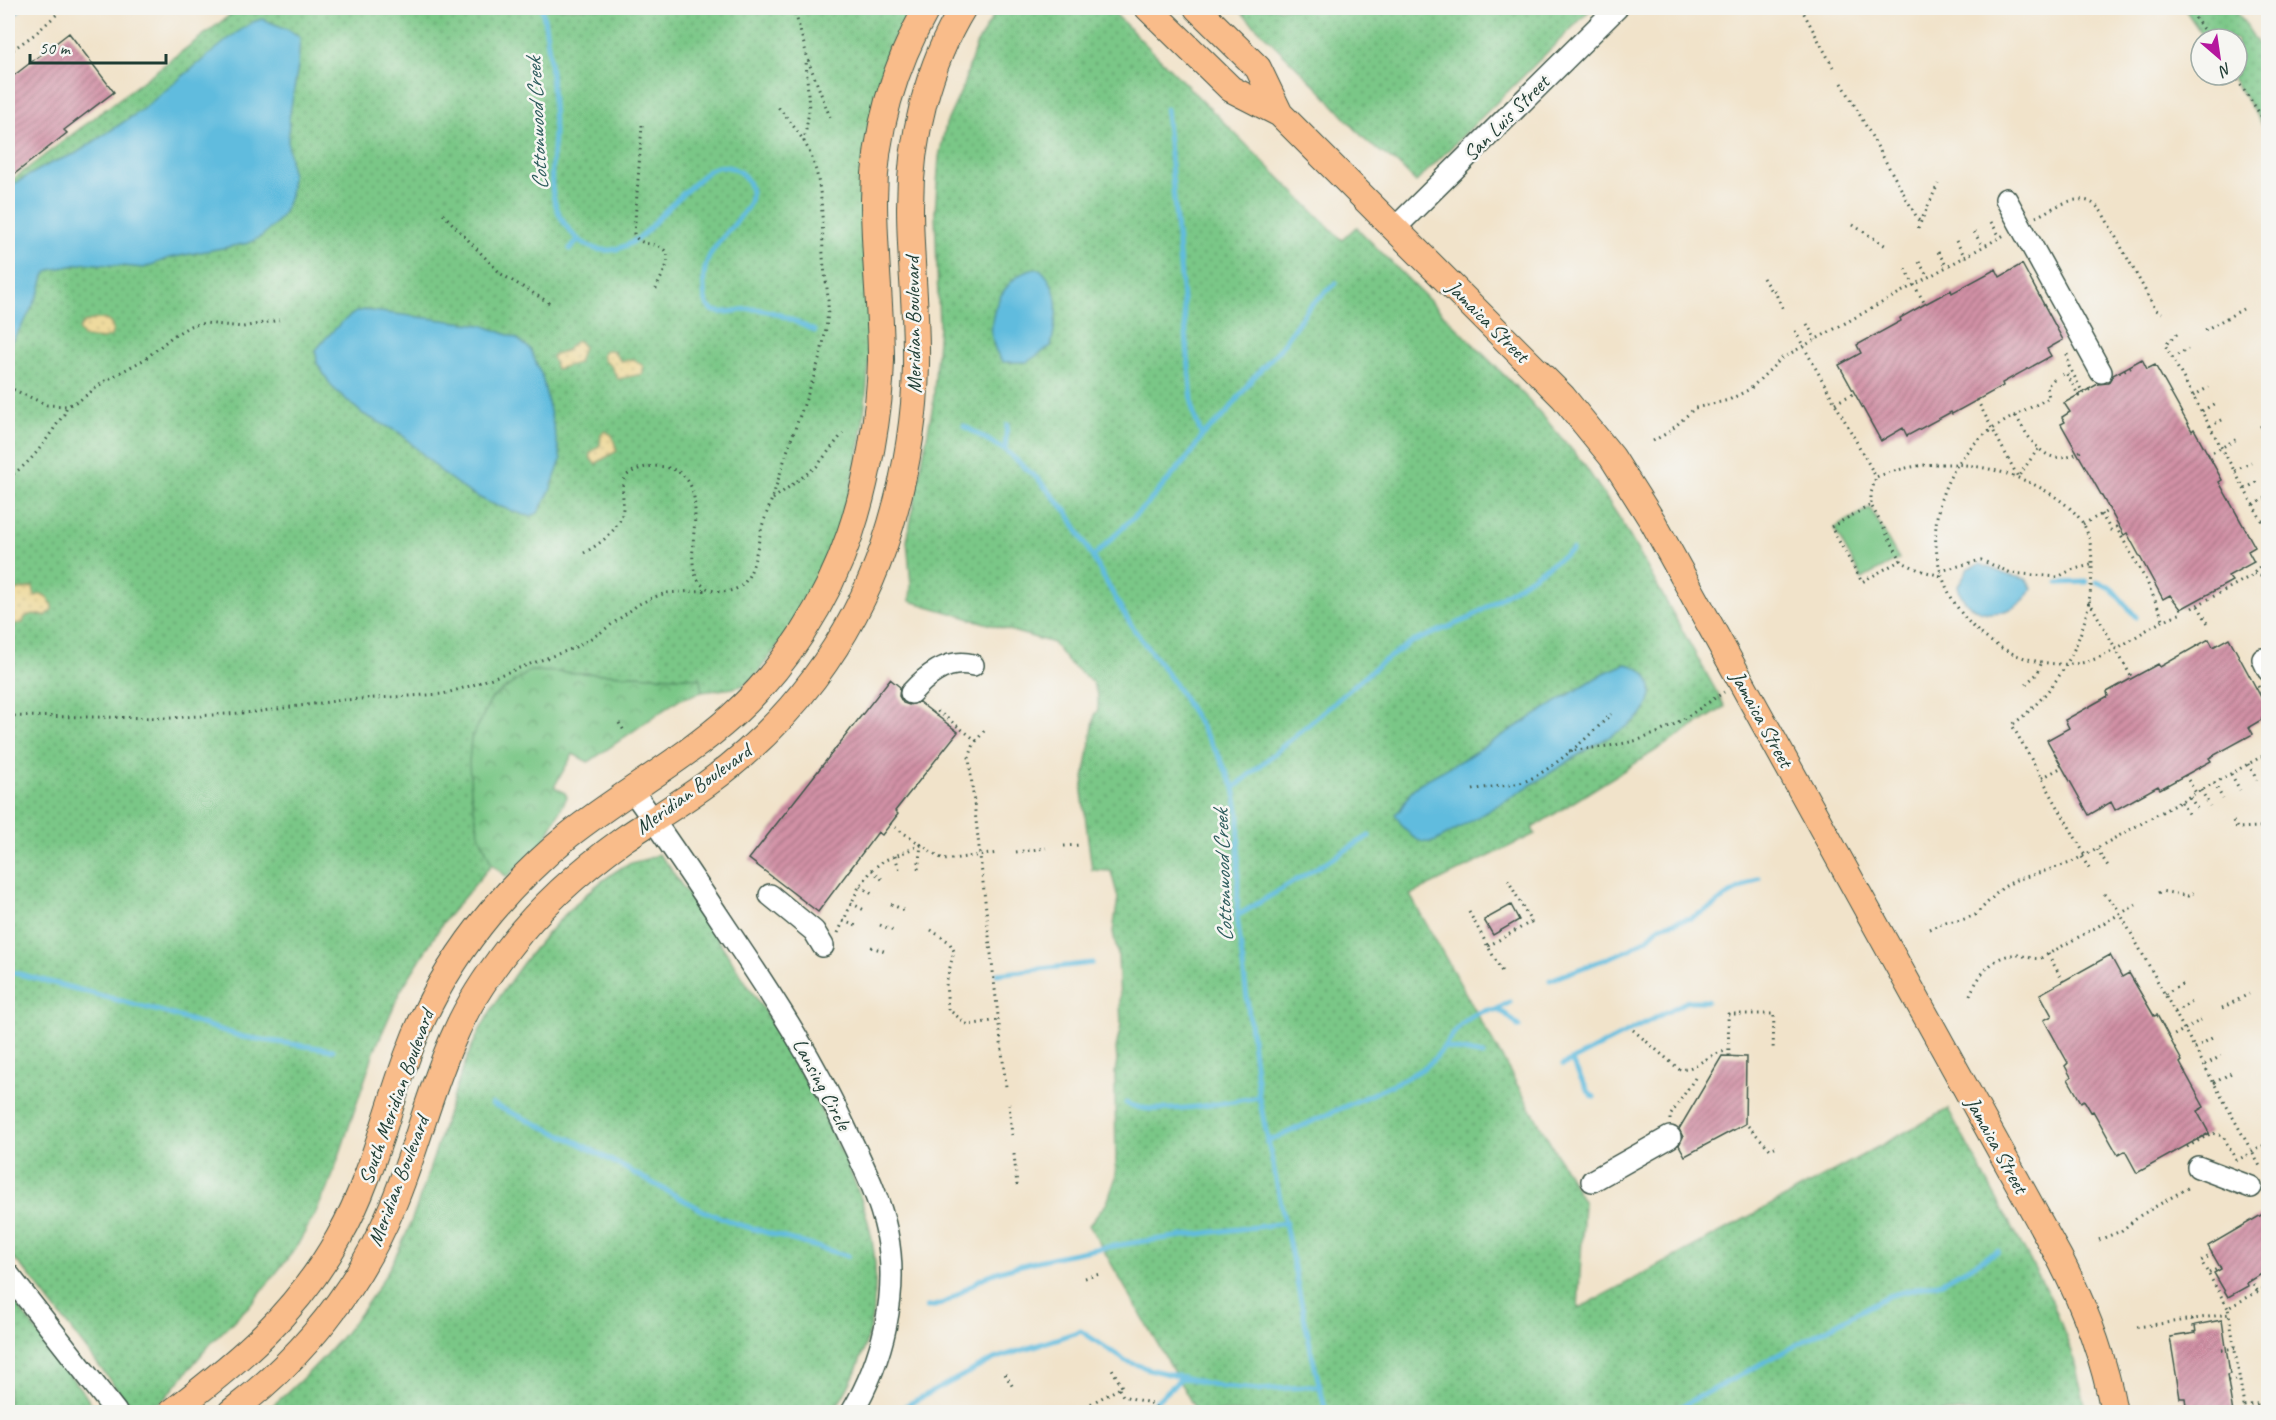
<svg xmlns="http://www.w3.org/2000/svg" width="2276" height="1420" viewBox="0 0 2276 1420" font-family="Caveat,sans-serif">
	<style>
		.grass { fill: url(#grass-dots); stroke: #4c825e; stroke-width: 1.5 }
		.sand { fill: url(#sand-dots); stroke: #868c69; stroke-width: 1.5 }
		.park { fill: url(#park-crowns); stroke: #4c825e; stroke-width: 1.5 }
		.pitch { fill: #7ac787; stroke: #4c825e; stroke-width: 1.5 }
		.water { fill: #60bcde; stroke: #407c89; stroke-width: 1.5 }
		.lines { fill: none; stroke-linecap: round; stroke-linejoin: round }
		.stream { stroke: #60bcde; stroke-width: 5 }
		.building { fill: url(#building-hatch) }
		.minor-casing { stroke: #3e564a; stroke-width: 24 }
		.major-casing { stroke: #3e564a; stroke-width: 28 }
		.path { stroke: #3e564a; stroke-width: 3; stroke-dasharray: 1.5 4.5; stroke-linecap: butt }
		.minor { stroke: #fff; stroke-width: 21 }
		.major { stroke: #f9bc8a; stroke-width: 26 }
		.labels { text-anchor: middle; stroke-width: 5; stroke-linejoin: round; paint-order: stroke }
		.street-label { font-size: 21px; fill: #1f3d34; stroke: #f6f6f2 }
		.water-label { font-size: 22px; font-style: italic; fill: #2f5d5e; stroke: #f6f6f2 }
	</style>
	<defs>
		<pattern id="grass-dots" width="8" height="8" patternUnits="userSpaceOnUse" patternTransform="scale(1.5)"><rect width="8" height="8" fill="#7ac787"/><path d="M2 2h.1M6 6h.1" fill="none" stroke="#63a36f" stroke-width="1.8" stroke-linecap="round"/></pattern>
		<pattern id="sand-dots" width="8" height="8" patternUnits="userSpaceOnUse" patternTransform="scale(1.5)"><rect width="8" height="8" fill="#eeda9e"/><path d="M2 2h.1M6 6h.1" fill="none" stroke="#ccbc89" stroke-width="1.8" stroke-linecap="round"/></pattern>
		<pattern id="park-crowns" width="20" height="18" patternUnits="userSpaceOnUse" patternTransform="scale(1.5)"><rect width="20" height="18" fill="#7ac787"/><path d="M2 6a3 3 0 1 1 6 0M12 15a3 3 0 1 1 6 0" fill="none" stroke="#63a36f"/></pattern>
		<pattern id="building-hatch" width="6" height="6" patternUnits="userSpaceOnUse" patternTransform="scale(1.5)"><rect width="6" height="6" fill="#d190a5"/><path d="M-1 1l2-2M0 6l6-6M5 7l2-2" fill="none" stroke="#a97787"/></pattern>
	</defs>
	<rect width="100%" height="100%" fill="#f6f6f2"/>
	<filter id="ink" filterUnits="userSpaceOnUse"><feTurbulence type="fractalNoise" baseFrequency=".0167" numOctaves="2"/><feDisplacementMap in="SourceGraphic" scale="12" xChannelSelector="R" yChannelSelector="G"/><feConvolveMatrix kernelMatrix="1 2 1 2 8 2 1 2 1" color-interpolation-filters="sRGB"/></filter>
	<filter id="wash" filterUnits="userSpaceOnUse"><feTurbulence type="fractalNoise" baseFrequency=".008" numOctaves="4" result="noise"/><feDisplacementMap in="SourceGraphic" scale="24" xChannelSelector="R" yChannelSelector="G"/><feGaussianBlur stdDeviation="1.35" result="paint"/><feColorMatrix in="noise" values="0 0 0 0 0 0 0 0 0 0 0 0 0 0 0 0 0 1.4 0 .05"/><feComposite in="paint" operator="in"/></filter>
	<g filter="url(#wash)">
		<rect width="100%" height="100%" fill="#f1e3ca"/>
		<!-- grass -->
		<path class="grass" d="M232 8H914L888 65 869 364 862 434 849 498 827 562 796 621 757 674 744 685 734 688 702 692 700 678 530 671 492 698 471 739V792L479 834 492 864 444 921 401 990 375 1049 331 1180 314 1216 295 1249 253 1302 212 1342 165 1398C151 1410 135 1409 122 1396L31 1277 8 1252V183L230 15Z
			M998 8H1109L1342 240 1356 227 1529 400 1583 463 1620 519 1725 707 1532 828 1535 834 1410 895 1584 1203 1578 1309 1948 1109 2052 1301 2072 1352 2087 1412H1197L1089 1225 1107 1203 1116 1177 1115 1072 1117 1061 1116 1048 1121 1025 1118 955 1113 932 1118 898 1111 871 1092 870 1082 791 1095 714 1098 710V696L1092 682 1068 662 1053 643 910 601 911 584 907 541 933 405 939 326 935 213 939 157 946 124 962 89 976 45Z
			M1237 8H1592L1416 182 1398 164 1368 143 1323 93Z
			M2184 8H2235L2268 60V133L2230 75H2237V39H2205Z
			M658 854 668 865C727 954 789 1041 834 1137 852 1174 869 1211 874 1253 880 1310 865 1365 833 1412H265C323 1364 377 1303 407 1232 430 1176 444 1117 466 1061 479 1026 501 993 523 963 551 927 585 890 624 866 635 860 648 861 658 854Z
			M8 1295 16 1304 98 1412H8Z"/>
		<!-- sand -->
		<path class="sand" d="M99 319C107 319 112 322 113 330L111 336 103 339 83 337 79 330C82 321 91 320 99 319Z
			M576 341 580 342 583 347 578 363 556 369 552 356 565 351Z
			M605 350H612L621 361 634 359 643 366V374L618 379 611 366 604 361 602 355Z
			M605 431 612 435 617 451 595 464 591 459 590 453 600 445 601 434Z
			M33 587 35 596 42 594C48 597 53 603 52 610L46 616 32 614 25 617 23 623 13 624 8 618V600L12 599 14 591Z"/>
		<!-- park -->
		<path class="park" d="M530 671 700 678 702 692 678 700 590 761 588 762 573 754 554 787 565 793 567 797 544 841 507 877 492 864 479 834 471 792 469 762 471 739 492 698Z"/>
		<!-- pitch -->
		<path class="pitch" d="M1870 508 1899 559 1862 579 1834 528Z"/>
		<!-- water -->
		<path class="water" d="M262 19 287 29 300 37 298 66 289 119 288 143 292 177 290 196 284 212 275 224 262 236 249 243 169 258 144 268 86 263 50 270 44 276 40 291 25 321 8 347V187L51 163 75 154 139 112 232 36 253 22Z
			M1031 269H1040C1063 290 1057 318 1051 346L1027 362H1003C978 333 997 281 1031 269Z
			M364 310 482 325 516 338 530 349 542 376 561 460 550 491 538 513 531 516 524 515 490 503 470 493 445 475 400 433 363 414 332 387 317 363 316 350 326 338 343 321 356 312Z
			M1980 564 2008 575 2026 579 2032 588C2018 619 1966 624 1958 586L1968 568Z
			M1625 664C1655 668 1659 699 1638 718 1624 731 1604 738 1588 749 1538 781 1488 812 1436 841 1416 847 1404 830 1395 814L1400 810 1412 790 1420 783 1467 757 1604 673Z"/>
		<g class="lines">
			<!-- stream -->
			<path class="stream" d="M542 8C550 47 553 89 554 130 554 154 548 180 555 203 565 234 593 262 627 245 641 239 651 226 661 215 676 200 692 185 708 171 728 157 757 177 750 202 747 209 741 215 737 221 718 244 701 256 704 288 704 294 704 300 708 306 716 318 738 309 751 309 774 309 795 322 815 331
				M8 19 20 8
				M1166 109 1193 412 1202 436
				M570 249 578 240
				M964 426 1005 450 1039 480 1068 513 1122 610 1135 631 1173 681 1220 758 1234 788 1239 815 1237 916 1259 1097 1312 1355 1326 1412
				M1005 450 1007 425
				M1093 557 1149 502 1190 455 1202 436 1227 413 1252 379 1279 350 1308 308 1336 283
				M2097 582 2111 588 2136 617
				M2058 583 2087 582
				M1234 788 1378 665 1410 643 1470 618 1572 550
				M1237 916 1369 836
				M8 971 163 1012 243 1037 333 1050
				M997 974 1092 963
				M1550 980 1629 950 1648 938 1660 926 1691 918 1714 906 1725 897 1759 878
				M1496 1010 1510 1002
				M1444 1047 1483 1055
				M1572 1062 1588 1091 1594 1097
				M1563 1065 1688 1001H1707
				M1126 1103C1153 1118 1227 1102 1259 1097
				M492 1104 577 1142 704 1211 737 1224 848 1256
				M1267 1142C1298 1128 1328 1114 1359 1100 1380 1090 1402 1081 1422 1069 1448 1053 1451 1021 1484 1011 1501 1006 1509 1016 1519 1027
				M927 1307C947 1306 963 1290 979 1280 990 1274 1002 1270 1014 1267 1102 1243 1195 1235 1286 1223
				M907 1405 994 1359 1081 1331 1126 1361 1152 1370 1223 1387 1259 1390 1320 1386
				M1144 1412 1183 1377
				M1671 1412 1888 1296 1942 1282 1998 1251"/>
		</g>
		<g id="blocks">
			<!-- building -->
			<path class="building" d="M69 33 114 92 64 130 67 133 8 179V80Z
				M2022 264 2063 340 2047 349 2051 356 2002 383 2003 386 1952 414 1951 412 1907 436 1903 428 1881 441 1839 365 1861 353 1857 345 1901 321 1900 318 1925 304 1951 290 1952 293 1996 269 2000 277Z
				M2142 359 2147 369 2155 365 2192 431 2194 429 2222 480 2219 482 2255 547 2248 551 2254 562 2228 576 2232 581 2181 609 2170 595 2163 599 2127 533 2124 535 2061 424 2065 422 2062 417 2070 412 2064 403 2098 384 2108 383 2113 375Z
				M2229 638 2268 710V716L2249 727 2253 734 2209 758 2211 761 2160 789 2158 786 2115 810 2111 802 2089 815 2047 740 2069 728 2065 720 2108 696 2107 692 2158 664 2160 667 2209 639 2213 647Z
				M890 679 900 687 899 696 903 703 909 705 919 702 958 732 895 811 898 814 882 835 878 832 818 912 749 859Z
				M1511 905 1519 920 1493 935 1484 920Z
				M2110 955 2122 977 2129 973 2154 1016 2157 1015 2182 1061 2180 1063 2204 1107 2197 1111 2209 1133 2137 1173 2125 1151 2118 1155 2093 1111 2091 1112 2084 1100 2081 1102 2068 1079 2071 1077 2065 1066 2068 1063 2044 1020 2052 1016 2040 994Z
				M1722 1056 1746 1057 1745 1124 1685 1156 1679 1145 1683 1137 1679 1129Z
				M2268 1211V1270L2247 1283 2248 1286 2228 1297 2214 1273 2221 1269 2208 1246Z
				M2222 1320 2230 1374 2227 1375 2233 1413H2187L2185 1398H2180L2170 1337 2196 1333 2195 1325Z"/>
		</g>
	</g>
	<g filter="url(#ink)">
		<use href="#blocks" fill-opacity="0" stroke="#3e564a" stroke-width="1.5"/>
		<g class="lines">
			<!-- minor casing -->
			<g class="minor-casing">
				<path id="minor" d="M2006 199 2101 372
					M1395 228 1617 8
					M2263 659 2268 670
					M911 693C927 675 948 658 973 665
					M632 790C665 836 696 882 727 929 772 995 816 1063 849 1136 864 1167 880 1199 887 1233 899 1294 883 1360 852 1412
					M770 895 814 931 823 946
					M2198 1167 2251 1187
					M1592 1181 1670 1137
					M8 1274 116 1412"/>
			</g>
			<!-- major casing -->
			<g class="major-casing">
				<path id="major" d="M1148 8 1231 89 1280 114 1563 397 1612 457 1653 522 2059 1257C2085 1307 2104 1357 2114 1412
					M1197 8 1258 68 1280 114
					M172 1412C240 1360 296 1314 339 1237 371 1181 385 1117 407 1057 426 1004 456 954 491 912 515 884 541 858 569 835 622 793 682 761 732 716 786 667 827 602 850 534 867 484 880 412 881 360 881 307 874 254 874 200 874 133 894 66 927 8
					M231 1412C302 1358 359 1288 393 1205 417 1148 430 1088 456 1032 469 1002 489 973 509 947 541 905 581 870 624 839 652 820 681 803 708 783 789 724 851 642 884 546 903 489 915 425 916 365 917 312 910 260 910 207 910 139 928 65 963 8"/>
			</g>
			<!-- path -->
			<path class="path" d="M794 8 809 63 830 117
				M1801 8 1833 67
				M2188 8 2210 39
				M8 53 35 34 64 8
				M2234 75 2268 126
				M1842 83 1920 223
				M642 125 634 234C640 247 653 241 663 249 676 258 659 278 656 289
				M804 142 809 111 806 60
				M443 214 501 274 553 305
				M2036 217C2058 206 2085 186 2103 214L2156 310 2162 313
				M1991 222 2000 237
				M1853 225 1886 246
				M1918 228 1938 184
				M1974 232 1983 247
				M1956 241 1965 257
				M1938 252 1947 267
				M1919 262 1928 277
				M1905 269 1925 304
				M1763 278 1771 291
				M1774 290 1783 309
				M1807 324 1816 340
				M2205 330 2243 309
				M1795 331 1876 477C1931 456 1986 461 2039 487 2055 496 2074 508 2084 525 2091 539 2092 553 2092 569 2091 632 2062 688 2012 725L2085 855
				M2177 334 2165 345 2268 532
				M2067 354 2069 366 2083 393
				M2172 358 2188 349
				M2119 373 2134 365
				M2062 375 2066 373 2079 396 2092 388
				M2054 379 2047 386 2049 398C2021 413 1986 427 1966 453 1894 541 1958 669 2072 664 2112 662 2145 623 2183 613
				M8 387 47 405 67 406 80 400 105 381 145 359 173 336 190 326 205 323 243 327 279 320
				M2193 396 2209 387
				M1977 400 2018 477 2038 449
				M1835 403 1855 393
				M2202 411 2217 402
				M2016 416C2030 441 2048 472 2081 451
				M2210 426 2226 418
				M2260 427 2268 422
				M1653 441 1669 432 1695 408 1729 400 1750 389 1782 358 2006 234
				M2208 455 2237 439
				M2235 471 2251 462
				M8 477C34 462 47 438 64 414L67 406
				M2245 489 2260 480
				M773 499 817 466 843 433
				M1871 504V493L1876 477
				M2254 505 2268 497
				M2101 514 2111 530 2116 527 2147 582 2164 621
				M2083 524 2110 510
				M584 553C600 544 622 528 623 508 624 496 620 487 626 476 637 467 651 465 665 467 729 480 662 580 715 591 724 593 734 591 741 586 757 573 757 536 765 518 775 492 782 466 791 440 806 397 825 356 828 310 829 291 824 274 823 256 822 218 824 183 808 149 800 132 787 119 776 104
				M1901 560 1862 582 1831 527 1871 505 1902 562 1919 570 1941 576
				M1940 571 1981 560 2011 573 2058 577 2071 570 2091 565
				M2254 574 2264 577
				M2089 601 2132 678
				M2198 606 2209 625
				M2192 608 2251 576 2268 558
				M2026 684 2038 673 2042 661
				M2258 686 2268 705
				M933 713 936 710 977 741
				M8 716 170 718 255 712 343 700 443 694 470 686 574 648 600 633 639 604 652 598 666 593 709 590
				M619 723 625 732
				M984 731 974 744 969 758 1006 1087
				M1569 751C1596 747 1626 746 1652 735 1678 725 1701 707 1724 692
				M2248 764 2257 780
				M2231 774 2240 790
				M2185 775 2196 793
				M2042 778 2062 767
				M2214 783 2223 799
				M1473 790C1489 786 1507 787 1523 782 1549 773 1592 734 1611 714
				M2201 790 2210 806
				M2190 797 2199 812
				M2181 802 2190 817
				M2233 821 2237 828 2262 827 2268 838
				M890 824 944 860 998 853
				M1064 846 1080 845
				M2097 849 2108 866
				M1016 852 1046 848
				M895 856 900 872
				M2082 857 2091 872
				M872 870 885 882
				M860 886 875 896
				M2158 893 2161 891 2188 896 2193 893
				M2104 894 2116 906 2261 1168
				M851 903 866 911
				M891 904 907 912
				M1469 912 1502 972
				M843 921 859 927
				M880 925 896 932
				M1929 929 1946 922 1962 920 1975 915 2002 888 2016 880 2070 863 2268 753
				M931 930 949 942 954 951 946 983 948 1009 968 1025 999 1020
				M838 933 858 889 872 870 883 861 921 845 918 870
				M1488 946 1531 922 1508 880
				M871 947 887 952
				M2048 954 2063 981
				M2265 987 2268 985
				M2165 994 2182 984
				M1970 995C1978 976 1994 953 2018 955 2026 956 2033 960 2041 958L2136 905
				M2222 1008 2249 994
				M2175 1012 2191 1002
				M1633 1030 1680 1070C1699 1068 1710 1052 1728 1051
				M2169 1038 2201 1020
				M2195 1048 2212 1038
				M1729 1056 1728 1014H1774L1773 1052
				M2205 1065 2221 1056
				M2214 1083 2231 1073
				M1009 1104 1012 1135
				M1670 1120V1116L1697 1075
				M1748 1126 1770 1149 1775 1147
				M2187 1147 2212 1133 2223 1136 2236 1160
				M1014 1154 1017 1185
				M2236 1161 2268 1143
				M2099 1240 2121 1231 2141 1215 2191 1186
				M2213 1254 2201 1261 2228 1308
				M2209 1273 2221 1267
				M1085 1278 1100 1274
				M2250 1279 2258 1292
				M2192 1319 2194 1333
				M2137 1327 2229 1314
				M2222 1350 2235 1348
				M1005 1374 1013 1387
				M2228 1381 2240 1379
				M1119 1389 1123 1396 1150 1403 1162 1412
				M2244 1406 2261 1403
				M1075 1412 1122 1387 1111 1367
				M2245 1412 2228 1308 2268 1286"/>
			<!-- minor -->
			<use href="#minor" class="minor"/>
			<!-- major -->
			<use href="#major" class="major"/>
		</g>
	</g>
	<g class="labels">
		<!-- street labels -->
		<g class="street-label">
			<text transform="translate(1506 118) rotate(-45)" y="7">San Luis Street</text>
			<text transform="translate(1488 321) rotate(45)" y="7">Jamaica Street</text>
			<text transform="translate(913 325) rotate(-91)" y="7">Meridian Boulevard</text>
			<text transform="translate(1762 719) rotate(61)" y="7">Jamaica Street</text>
			<text transform="translate(693 789) rotate(-36)" y="7">Meridian Boulevard</text>
			<text transform="translate(822 1084) rotate(62)" y="7">Lansing Circle</text>
			<text transform="translate(396 1097) rotate(-70)" y="7">South Meridian Boulevard</text>
			<text transform="translate(1997 1145) rotate(61)" y="7">Jamaica Street</text>
			<text transform="translate(398 1181) rotate(-69)" y="7">Meridian Boulevard</text>
		</g>
		<!-- water labels -->
		<g class="water-label">
			<text transform="translate(536 124) rotate(-93)" y="8">Cottonwood Creek</text>
			<text transform="translate(1222 876) rotate(-92)" y="8">Cottonwood Creek</text>
		</g>
	</g>
	<!-- margin -->
	<rect width="2276" height="1420" fill="none" stroke="#f6f6f2" stroke-width="30"/>
	<!-- north arrow -->
	<g transform="translate(2219 57) rotate(151)"><circle r="28" fill="#f6f6f2" stroke="#a0aca6" stroke-width="1.5"/>
	<path d="M0-4.5L10 22L0 15L-10 22Z" fill="#b5179e"/>
	<text y="-9" font-size="16" font-weight="bold" text-anchor="middle" fill="#1f3d34">N</text>
	</g>
	<!-- scale -->
	<path d="M30 54v9h136v-9" fill="none" stroke="#1f3d34" stroke-width="3"/>
	<text x="39" y="54" font-size="18" fill="#1f3d34" stroke="#f6f6f2" stroke-width="4.5" paint-order="stroke">50 m</text>
</svg>
